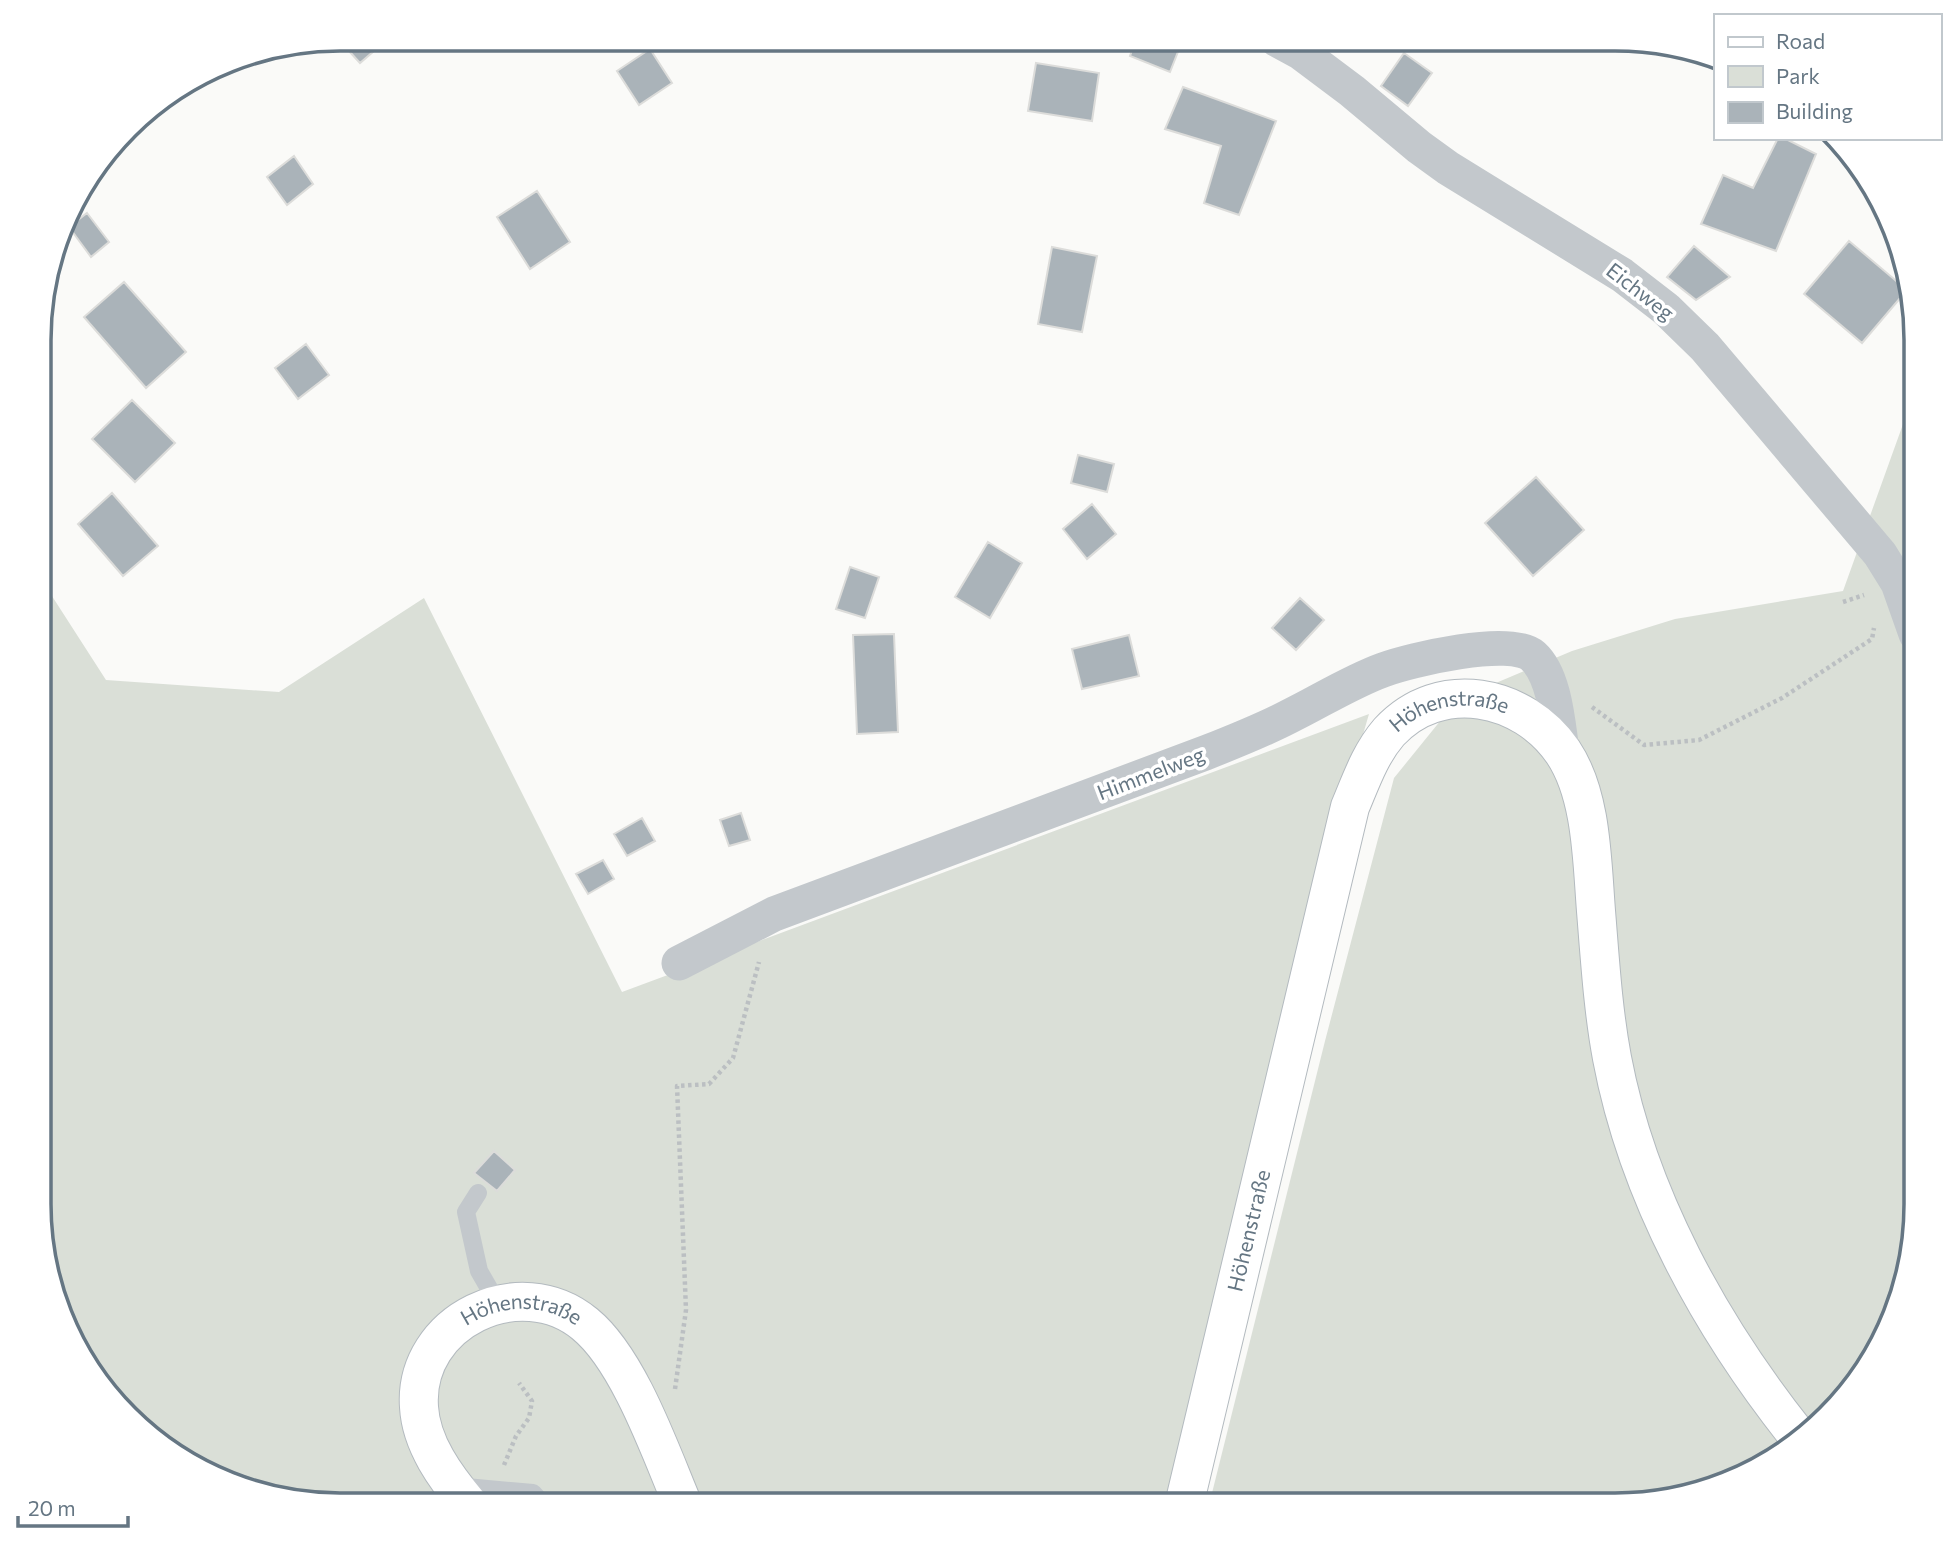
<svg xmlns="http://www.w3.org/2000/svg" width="1955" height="1544" viewBox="0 0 1955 1544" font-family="Commissioner,sans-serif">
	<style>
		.green { fill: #dadfd7 }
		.building { fill: #aab3b9; stroke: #dcdcda; stroke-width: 2 }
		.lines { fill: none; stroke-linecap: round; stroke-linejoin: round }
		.secondary-casing { stroke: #b3babf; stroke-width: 40 }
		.path { stroke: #bbbfc2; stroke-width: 4.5; stroke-dasharray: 3.5 3.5; stroke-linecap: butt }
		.lane { stroke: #c3c8cc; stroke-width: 18 }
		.street { stroke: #c3c8cc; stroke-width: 35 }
		.secondary { stroke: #fff; stroke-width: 38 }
		.labels { text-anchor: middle; stroke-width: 7; stroke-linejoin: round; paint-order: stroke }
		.street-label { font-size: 21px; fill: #657683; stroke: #fff }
		.rim { fill: none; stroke: #657683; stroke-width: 3.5 }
	</style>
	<rect width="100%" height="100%" fill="#fafaf8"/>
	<!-- green -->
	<path class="green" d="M1916 388V1225L1893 1320 1842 1403 1731 1482 1616 1505H1209L1325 1041 1394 778 1458 699 1572 651 1675 619 1843 591Z
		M41 579 106 680 279 692 424 598 622 992 1369 714 1311 912 1165 1505H320L224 1482 141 1431 70 1338 39 1225Z"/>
	<!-- building -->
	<path class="building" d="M338 39 339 38 388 39 360 63Z
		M1136 39H1183L1170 72 1130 56Z
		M650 49 672 83 639 105 617 71Z
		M1404 53 1432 73 1408 106 1381 86Z
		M1036 63 1099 73 1092 121 1028 111Z
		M1183 87 1276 121 1239 215 1204 203 1221 146 1165 129Z
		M1778 138H1784L1816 154 1776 251 1701 224 1723 175 1753 188Z
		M294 156 313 184 287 205 267 177Z
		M537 191 570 242 530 269 497 217Z
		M87 213 109 242 91 257 69 227Z
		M1849 241 1907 290 1862 343 1804 294Z
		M1694 246 1730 277 1696 300 1667 277Z
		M1052 247 1097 256 1082 332 1038 324Z
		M124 282 186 352 146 388 84 317Z
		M306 344 329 375 298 399 275 368Z
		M132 400 175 443 135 482 92 439Z
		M1078 455 1114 464 1107 492 1071 483Z
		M1536 477 1584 530 1533 576 1485 523Z
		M112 493 158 546 123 576 78 524Z
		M1092 504 1116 534 1087 559 1063 529Z
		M988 542 1022 563 990 618 955 597Z
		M850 567 879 577 865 618 836 609Z
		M1300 598 1324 620 1296 650 1272 628Z
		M894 634 898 732 857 734 853 635Z
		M1129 635 1139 676 1082 689 1072 649Z
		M741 813 750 840 729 846 720 820Z
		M642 818 655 841 627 856 614 834Z
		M603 860 614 879 588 894 576 874Z
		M494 1151 515 1170 497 1191 474 1173Z"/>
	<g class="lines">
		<!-- secondary casing -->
		<g class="secondary-casing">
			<g id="secondary">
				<path id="s1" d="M469 1505C446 1478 421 1444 419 1407 413 1321 520 1270 585 1324 629 1360 661 1453 683 1505"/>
				<path id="s2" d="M1184 1505 1350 807C1361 781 1370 754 1389 732 1440 677 1523 694 1563 752 1592 795 1592 861 1596 911 1600 960 1603 1010 1612 1058 1638 1196 1711 1327 1797 1435"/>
			</g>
		</g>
		<!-- path -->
		<path class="path" d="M1843 602 1864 595
			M1592 707 1644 745 1699 740 1782 698 1872 639 1874 628
			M675 1389 686 1310 677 1086 709 1084 733 1058 759 962
			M504 1465 516 1436 529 1418 532 1401 519 1383"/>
		<!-- lane -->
		<path class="lane" d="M478 1193 466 1212 479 1271 498 1304
			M455 1486 533 1493 544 1505"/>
		<!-- street -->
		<path class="street" d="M1276 39 1300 52 1352 91 1419 147 1448 168 1622 275 1666 309 1705 347 1880 554 1898 583 1916 634
			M679 963 774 914 1205 753C1233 742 1261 731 1288 717 1319 702 1350 682 1383 670 1410 660 1511 636 1533 656 1555 676 1558 724 1562 751"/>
		<!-- secondary -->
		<use href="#secondary" class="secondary"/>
	</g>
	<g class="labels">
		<!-- street labels -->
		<g class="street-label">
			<text transform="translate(1640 292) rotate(38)" y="7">Eichweg</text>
			<text dy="7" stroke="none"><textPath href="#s2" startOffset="870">Höhenstraße</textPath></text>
			<text transform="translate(1151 774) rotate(-21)" y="7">Himmelweg</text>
			<text dy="7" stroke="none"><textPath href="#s2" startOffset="282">Höhenstraße</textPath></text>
			<text dy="7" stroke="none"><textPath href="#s1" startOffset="276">Höhenstraße</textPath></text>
		</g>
	</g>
	<!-- crop -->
	<path d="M0 0H1955V1544H0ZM340 51H1615A289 289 0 0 1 1904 340V1204A289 289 0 0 1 1615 1493H340A289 289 0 0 1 51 1204V340A289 289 0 0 1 340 51Z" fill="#fff" fill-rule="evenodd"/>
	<path class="rim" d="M340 51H1615A289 289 0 0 1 1904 340V1204A289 289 0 0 1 1615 1493H340A289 289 0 0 1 51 1204V340A289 289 0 0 1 340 51Z"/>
	<!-- legend -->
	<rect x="1714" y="14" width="228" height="126" fill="#ffffff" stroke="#c1c8cd" stroke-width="2"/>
	<rect x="1728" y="37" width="35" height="10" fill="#ffffff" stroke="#c1c8cd" stroke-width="2"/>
	<text x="1776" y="49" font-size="21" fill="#657683">Road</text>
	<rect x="1728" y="66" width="35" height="21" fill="#dadfd7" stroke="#c1c8cd" stroke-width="2"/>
	<text x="1776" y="84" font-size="21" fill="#657683">Park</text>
	<rect x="1728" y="102" width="35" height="21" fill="#aab3b9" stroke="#c1c8cd" stroke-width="2"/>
	<text x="1776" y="119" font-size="21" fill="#657683">Building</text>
	<!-- scale -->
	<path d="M18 1516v10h110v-10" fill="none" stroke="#657683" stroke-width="3.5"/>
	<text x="28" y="1516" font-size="21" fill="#657683" stroke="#ffffff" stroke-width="5" paint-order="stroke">20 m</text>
</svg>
